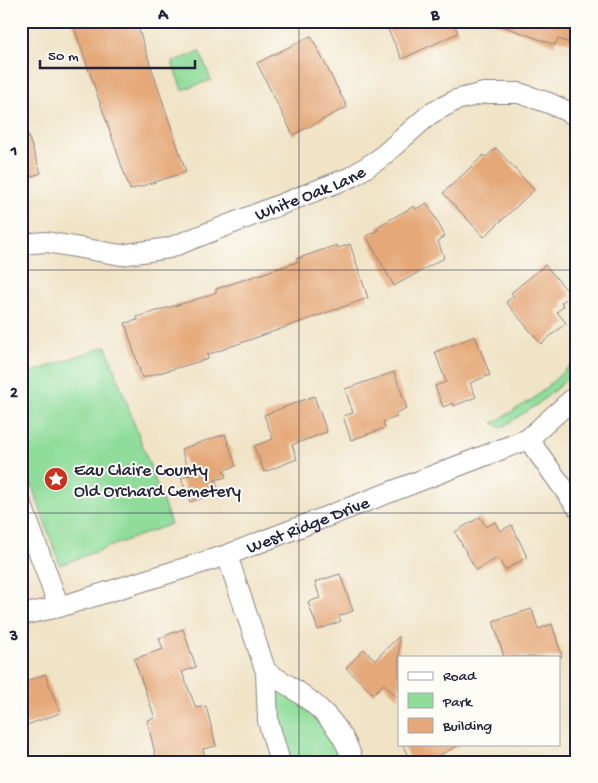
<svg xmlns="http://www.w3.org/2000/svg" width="598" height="783" viewBox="0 0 598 783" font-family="'Gochi Hand',sans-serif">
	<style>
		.green { fill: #90dd9b; stroke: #59806b }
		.building { fill: #e5a878 }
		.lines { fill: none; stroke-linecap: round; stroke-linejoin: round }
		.minor-casing { stroke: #898280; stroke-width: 22 }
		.minor { stroke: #fff; stroke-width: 20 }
		.grid { fill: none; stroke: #22223b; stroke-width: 1; stroke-opacity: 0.55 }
		.labels { text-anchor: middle; stroke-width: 4; stroke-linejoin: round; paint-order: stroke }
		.street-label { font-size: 18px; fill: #22223b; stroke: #fdfcf7 }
		.poi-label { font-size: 18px; fill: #22223b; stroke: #fdfcf7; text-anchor: start }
		.neatline { fill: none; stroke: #22223b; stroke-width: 2 }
		.grid-label { font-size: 16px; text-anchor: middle; font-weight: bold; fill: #22223b }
	</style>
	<rect width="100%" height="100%" fill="#fdfcf7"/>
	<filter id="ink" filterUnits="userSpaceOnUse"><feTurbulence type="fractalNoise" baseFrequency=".02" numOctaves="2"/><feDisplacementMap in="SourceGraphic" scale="10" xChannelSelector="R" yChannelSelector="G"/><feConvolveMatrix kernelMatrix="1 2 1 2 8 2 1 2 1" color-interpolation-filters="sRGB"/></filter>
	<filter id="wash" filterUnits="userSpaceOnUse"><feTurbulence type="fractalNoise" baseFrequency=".0096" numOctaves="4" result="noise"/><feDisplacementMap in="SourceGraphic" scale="20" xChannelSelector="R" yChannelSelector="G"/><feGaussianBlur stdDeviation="1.12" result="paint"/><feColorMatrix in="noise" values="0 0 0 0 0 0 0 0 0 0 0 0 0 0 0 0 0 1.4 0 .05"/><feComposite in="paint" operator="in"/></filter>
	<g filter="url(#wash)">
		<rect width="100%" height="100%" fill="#f0e3c6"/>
		<!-- green -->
		<path class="green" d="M200 52 211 80 182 90 172 62Z
			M106 346 171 524 60 565 21 455V376Z
			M573 363 577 371 538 404 501 428 493 423 533 399Z
			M278 690 284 691C313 716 328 726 344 762H290L282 742 276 695Z"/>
		<g id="blocks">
			<!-- building -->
			<path class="building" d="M72 21H136L186 172 130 190Z
				M384 21H453L458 33 402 59Z
				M495 21H577V27L571 43 558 39 555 45 494 23Z
				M311 36 347 107 293 135 257 63Z
				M24 124 41 173 21 180V125Z
				M496 148 534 190 484 237 443 193 484 155 486 157Z
				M427 203 445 236 438 241 444 258 394 286 366 236 378 230 377 227 414 206 416 209Z
				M350 244 368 298 207 355 208 359 142 378 125 323 138 320 137 317 204 297 216 292V289L297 262 296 259 337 245 338 248Z
				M545 265 571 295 561 303 564 306 557 312 566 323 541 344 506 302 514 296 511 293Z
				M475 336 490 375 470 383 476 397 454 406 453 403 443 407 435 386 446 382 435 352Z
				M394 372 407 408 395 413 397 417 383 422 385 428 351 440 343 416 353 413 345 389Z
				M314 396 327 432 292 445 297 459 264 472 254 446 273 439 264 415Z
				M225 434 236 466 224 470 226 477 215 480 219 492 190 502 181 478 190 475 181 449Z
				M480 517 486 527 495 522 500 531 512 525 527 557 505 570 498 558 476 570 455 532Z
				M340 574 353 611 339 616 341 621 318 630 308 602 320 598 315 582Z
				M532 609 538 629 552 624 562 657H504L493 621Z
				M183 629 196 667 182 672 196 708 206 706 216 746 203 749 206 762H157L147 720 155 718 134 659 163 649 159 638Z
				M399 636V699L384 684 373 694 346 668 364 649 375 660Z
				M45 674 60 713 21 727V683Z
				M402 744H461L427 762H411Z"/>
		</g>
	</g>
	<g filter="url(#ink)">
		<use href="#blocks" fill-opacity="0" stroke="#898280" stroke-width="1"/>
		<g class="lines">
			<!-- minor casing -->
			<g class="minor-casing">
				<g id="minor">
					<path id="s1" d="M21 244 46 242 121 255 169 248 351 177 379 159 430 114 456 100 484 93H519L549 103 577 116"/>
					<path d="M528 439 577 507"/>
					<path d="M21 503 59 607"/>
					<path d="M227 555 266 672 268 721 280 762"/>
					<path id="s2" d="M21 615 59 607 227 555 528 439 577 395"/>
					<path d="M266 672C303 693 341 718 353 762"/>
				</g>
			</g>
			<!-- minor -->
			<use href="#minor" class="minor"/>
		</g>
	</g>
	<!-- grid -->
	<path class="grid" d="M299 21V762M21 270H577M21 513H577"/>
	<!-- icons -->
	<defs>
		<g id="sight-disc" transform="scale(1.25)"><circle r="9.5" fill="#c8321e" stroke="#fdfcf7"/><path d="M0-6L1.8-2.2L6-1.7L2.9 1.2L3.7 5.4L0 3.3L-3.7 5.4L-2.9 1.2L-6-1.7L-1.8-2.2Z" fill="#fff"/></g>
	</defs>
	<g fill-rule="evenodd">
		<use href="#sight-disc" x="56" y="479"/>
	</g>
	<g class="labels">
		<!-- street labels -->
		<g class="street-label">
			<text dy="6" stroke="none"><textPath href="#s1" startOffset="301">White Oak Lane</textPath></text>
			<text dy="6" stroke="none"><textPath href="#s2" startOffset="301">West Ridge Drive</textPath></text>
		</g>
		<!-- poi labels -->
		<g class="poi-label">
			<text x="74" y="475">Eau Claire County<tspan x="74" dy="21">Old Orchard Cemetery</tspan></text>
		</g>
	</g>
	<!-- margin -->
	<rect width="598" height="783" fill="none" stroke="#fdfcf7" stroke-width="55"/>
	<!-- legend -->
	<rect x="398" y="656" width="162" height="90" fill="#fdfcf7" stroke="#a5a5ac"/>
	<rect x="408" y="672" width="25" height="8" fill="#ffffff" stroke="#a5a5ac"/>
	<text x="443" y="680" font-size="15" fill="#22223b">Road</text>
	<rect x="408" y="693" width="25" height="15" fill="#90dd9b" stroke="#a5a5ac"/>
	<text x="443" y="706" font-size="15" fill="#22223b">Park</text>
	<rect x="408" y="718" width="25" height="15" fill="#e5a878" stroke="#a5a5ac"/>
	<text x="443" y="730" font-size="15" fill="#22223b">Building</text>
	<!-- scale -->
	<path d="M40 60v8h155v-8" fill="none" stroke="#22223b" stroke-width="2.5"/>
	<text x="48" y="60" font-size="15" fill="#22223b" stroke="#fdfcf7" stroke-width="4" paint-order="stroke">50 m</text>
	<rect x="28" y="28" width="542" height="728" class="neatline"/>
	<g class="grid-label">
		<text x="163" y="19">A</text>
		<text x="435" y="19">B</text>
		<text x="14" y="155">1</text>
		<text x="14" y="397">2</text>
		<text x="14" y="640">3</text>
	</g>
</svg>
